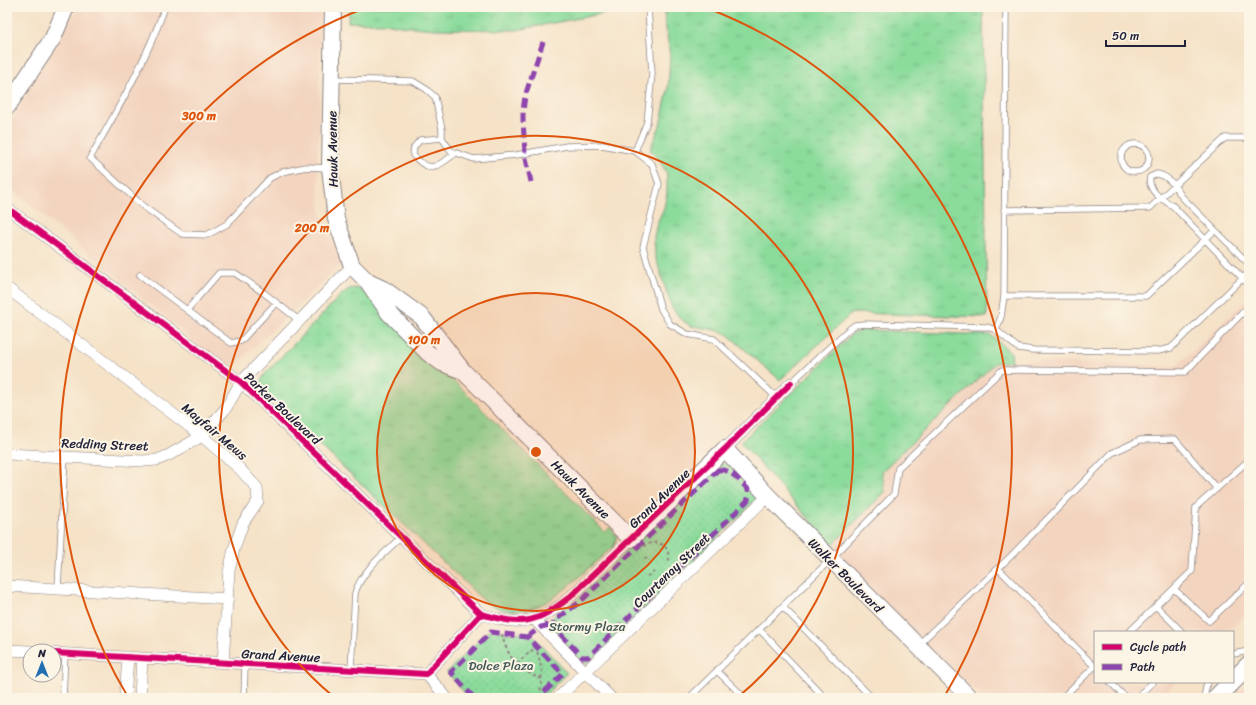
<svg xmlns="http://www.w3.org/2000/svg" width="1256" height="705" viewBox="0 0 1256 705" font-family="Sriracha,sans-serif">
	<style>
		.built { fill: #f3d4bf }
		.grass { fill: url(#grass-tufts); stroke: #567e6b }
		.park { fill: url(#park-dots); stroke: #567e6b }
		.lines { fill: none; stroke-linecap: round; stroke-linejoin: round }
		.lane-casing { stroke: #8c8281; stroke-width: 7 }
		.street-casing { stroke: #8c8281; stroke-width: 12 }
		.secondary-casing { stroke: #8c8281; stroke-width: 18 }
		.primary-casing { stroke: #8c8281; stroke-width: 20 }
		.path { stroke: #8c8281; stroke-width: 2; stroke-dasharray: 3 3; stroke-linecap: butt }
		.lane { stroke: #fff; stroke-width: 5.5 }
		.street { stroke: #fff; stroke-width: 11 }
		.secondary { stroke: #fff; stroke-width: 16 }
		.primary { stroke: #fff; stroke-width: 18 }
		.quiet { stroke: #8e44ad; stroke-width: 5; stroke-dasharray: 10 5; stroke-linecap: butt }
		.cycleway-casing { stroke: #fcf5e5; stroke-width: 8 }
		.cycleway { stroke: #d6006c; stroke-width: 6 }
		.ring { fill: none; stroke: #de560e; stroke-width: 2 }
		.labels { text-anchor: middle; stroke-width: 4; stroke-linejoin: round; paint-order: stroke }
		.street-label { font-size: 13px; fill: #22223b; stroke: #fcf5e5 }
		.park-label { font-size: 13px; fill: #425a58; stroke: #fcf5e5 }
		.centre { fill: #de560e; stroke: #fcf5e5; stroke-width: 2 }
		.ring-label { font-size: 12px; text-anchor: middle; font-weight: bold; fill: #de560e; stroke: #fcf5e5; stroke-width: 4; stroke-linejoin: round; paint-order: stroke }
	</style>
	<defs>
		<pattern id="grass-tufts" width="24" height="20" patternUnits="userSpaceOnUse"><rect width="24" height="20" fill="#8bdb9b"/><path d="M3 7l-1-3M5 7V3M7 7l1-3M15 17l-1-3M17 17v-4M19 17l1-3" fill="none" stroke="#78bc86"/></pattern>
		<pattern id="park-dots" width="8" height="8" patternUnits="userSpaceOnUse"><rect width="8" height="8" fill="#8bdb9b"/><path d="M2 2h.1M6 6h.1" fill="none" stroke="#78bc86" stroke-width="1.8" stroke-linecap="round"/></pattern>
	</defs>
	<rect width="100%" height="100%" fill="#fcf5e5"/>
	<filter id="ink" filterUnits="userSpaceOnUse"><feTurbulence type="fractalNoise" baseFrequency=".025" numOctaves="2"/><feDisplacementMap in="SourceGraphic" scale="8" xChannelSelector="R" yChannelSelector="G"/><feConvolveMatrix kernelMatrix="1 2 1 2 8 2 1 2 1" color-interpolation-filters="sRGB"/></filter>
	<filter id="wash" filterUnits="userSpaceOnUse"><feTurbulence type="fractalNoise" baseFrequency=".012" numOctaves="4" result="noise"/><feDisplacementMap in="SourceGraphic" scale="16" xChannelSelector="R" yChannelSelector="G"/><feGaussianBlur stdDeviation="0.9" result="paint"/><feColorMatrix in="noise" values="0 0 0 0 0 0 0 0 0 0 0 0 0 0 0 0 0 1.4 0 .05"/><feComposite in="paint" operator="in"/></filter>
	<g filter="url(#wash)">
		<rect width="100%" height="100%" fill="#f5e2c7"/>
		<!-- built -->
		<path class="built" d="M78 7H321L318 183 322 224 344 262 229 371 7 185V127Z
			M1249 297V612L1228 632H1095V682H1176L1160 698H983L914 634 832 545 885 492 882 471 995 363 1001 361H1031L1171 366 1179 364Z
			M1249 681V698H1232Z"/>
		<!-- grass -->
		<path class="grass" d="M349 7H637L517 30 435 29 400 26 385 23 348 22Z
			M663 7H983L987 317 852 313 780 380 726 333 711 329 691 326 682 320 672 308 655 256 654 237 657 223 664 208 667 193V174L661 163 650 149 660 126 668 90 670 56Z
			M356 288 362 290 367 294 605 532 610 527 617 536 614 546C602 556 591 566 579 577 553 600 528 621 491 605 482 601 467 584 459 577L262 390C259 383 261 379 266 373L342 294 349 289Z
			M863 330 991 335 1011 353 1012 361 995 363 882 471 885 492 832 545 741 442 852 334Z"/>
		<!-- park -->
		<path class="park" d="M718 463C736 462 747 482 757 494V499L590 662 586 663 581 661 550 627V620L555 615 575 601 713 466Z
			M490 629 509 633H530L567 673 542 698H469L447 672Z"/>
	</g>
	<g filter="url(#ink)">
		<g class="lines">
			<!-- lane casing -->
			<g class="lane-casing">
				<path id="lane" d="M165 7C146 61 118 109 90 158L144 207 182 234 207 235 227 224 270 178 282 172 306 167 328 168
					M648 7 652 74 647 122 635 151 652 164 659 184 643 247 661 309 670 324 687 334 714 339 776 397
					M334 79 413 81 426 89 435 97 442 129V138L451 151 474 159 516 155 567 146 602 145 635 151
					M442 138 420 140 414 147 413 155C430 175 438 166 456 153
					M1121 158a14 14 0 1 1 28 0a14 14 0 1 1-28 0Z
					M1004 210 1150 208 1225 138H1249
					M1249 264 1182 197C1175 186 1169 176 1157 174L1150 177C1147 191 1163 200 1173 206L1249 285
					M140 275 187 310
					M1004 296H1146L1215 230
					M276 303 241 341 231 343 187 310 219 273H235L264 293 300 321
					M996 330 1001 317 1004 296 1006 7
					M791 383 848 330 855 325 864 324 987 327 996 330 1018 348 1033 350 1158 351 1171 348 1249 272
					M998 568 1095 667
					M58 588 65 457
					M1174 589 1209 621 1249 583
					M1156 606 1182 632
					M783 607 872 698
					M759 629 825 698
					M1129 632 1192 571 1196 507 1249 460
					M919 644 1011 556 1112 453 1140 440 1175 439 1217 489
					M1233 654 1249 651
					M351 670 355 593C362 570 385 553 401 537
					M717 671 745 698
					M1110 682 1126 698
					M695 692 700 698
					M63 698 65 653
					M244 698 245 664
					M689 698 831 559 894 494 898 468 1002 370 1185 372 1249 306
					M1062 698 1095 666
					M1136 698 1153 682
					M1204 698 1207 682"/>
			</g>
			<!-- street casing -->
			<g class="street-casing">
				<path id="street" d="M7 208 241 382 481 614C494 618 506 622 520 621 550 621 573 594 593 575 606 563 618 551 631 539
					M7 288 202 436 240 469 257 488 258 501 243 523 234 549 229 571 223 663
					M725 449 791 383
					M7 454 143 461 157 460 169 455 202 436 226 408 241 382 352 266
					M7 586 228 599
					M534 619 611 698
					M7 650 30 651
					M54 653 426 674 481 614
					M426 674 447 698
					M125 698 128 657
					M140 698 142 658
					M558 698 768 496"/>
			</g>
			<!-- secondary casing -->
			<g class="secondary-casing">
				<path id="secondary" d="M333 7 330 168 336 219 352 266 368 282 389 313 428 353 442 363 463 371
					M7 107 53 38 66 7
					M368 282 385 290 422 317 463 371 631 539 725 449 768 496 970 698"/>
			</g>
			<!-- primary casing -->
			<g class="primary-casing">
				<path id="primary" d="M1233 681 1249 665
					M1216 698 1232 682"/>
			</g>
			<!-- path -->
			<path class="path" d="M643 546 654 542 664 545 668 551 669 562
				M644 558 650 560
				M647 576 654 572
				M502 634C507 658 520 671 542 679
				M517 663 536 647 542 671 540 696"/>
			<!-- lane -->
			<use href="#lane" class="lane"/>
			<!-- street -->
			<use href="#street" class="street"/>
			<!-- secondary -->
			<use href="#secondary" class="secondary"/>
			<!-- primary -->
			<use href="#primary" class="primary"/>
			<!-- quiet -->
			<path class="quiet" d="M531 182 525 154 523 119V111L525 96 543 42
				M718 470C731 468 739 481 748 489V500L588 657H582L554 627V621L580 602Z
				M527 637 541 627 554 624
				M474 698 451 672 491 632 527 637 563 674 538 698"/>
			<!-- cycleway casing -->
			<g class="cycleway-casing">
				<path id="cycleway" d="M7 208 241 382 481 614C524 626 535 624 570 597L725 449 791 383
					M54 653 426 674 481 614"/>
			</g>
			<!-- cycleway -->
			<use href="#cycleway" class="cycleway"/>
		</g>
	</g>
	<!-- distance rings -->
	<circle cx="536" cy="452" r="159" fill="#de560e" fill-opacity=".12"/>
	<g class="ring">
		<circle cx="536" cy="452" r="159"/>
		<path d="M334 697A317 317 0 1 1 738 697"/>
		<path d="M128 697A476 476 0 0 1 365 8M707 8A476 476 0 0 1 944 697"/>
	</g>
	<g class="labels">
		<!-- street labels -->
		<g class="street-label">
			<text transform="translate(332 149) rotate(-91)" y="5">Hawk Avenue</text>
			<text transform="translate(283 408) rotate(43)" y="5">Parker Boulevard</text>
			<text transform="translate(215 431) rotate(40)" y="5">Mayfair Mews</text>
			<text transform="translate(105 444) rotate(2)" y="5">Redding Street</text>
			<text transform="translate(581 489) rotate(45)" y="5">Hawk Avenue</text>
			<text transform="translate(659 498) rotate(-44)" y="5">Grand Avenue</text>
			<text transform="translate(671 570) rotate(-44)" y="5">Courtenay Street</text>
			<text transform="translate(846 575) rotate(45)" y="5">Walker Boulevard</text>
			<text transform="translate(281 655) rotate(3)" y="5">Grand Avenue</text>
		</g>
		<!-- park labels -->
		<g class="park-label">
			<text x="587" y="631">Stormy Plaza</text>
			<text x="501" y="670">Dolce Plaza</text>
		</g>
	</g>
	<circle cx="536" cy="452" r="6" class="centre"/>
	<g class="ring-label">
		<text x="199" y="120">300 m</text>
		<text x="312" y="232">200 m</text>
		<text x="424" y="344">100 m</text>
	</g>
	<!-- margin -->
	<rect width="1256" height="705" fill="none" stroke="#fcf5e5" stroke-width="24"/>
	<!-- legend -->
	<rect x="1094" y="631" width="140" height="52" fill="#fcf5e5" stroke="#a5a1a1"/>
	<rect x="1102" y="644" width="20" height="6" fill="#d6006c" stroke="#a5a1a1"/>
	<text x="1130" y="651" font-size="12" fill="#22223b">Cycle path</text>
	<rect x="1102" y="664" width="20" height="6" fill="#8e44ad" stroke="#a5a1a1"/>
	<text x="1130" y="671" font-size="12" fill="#22223b">Path</text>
	<!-- north arrow -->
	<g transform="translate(42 663)"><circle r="19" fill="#fcf5e5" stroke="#a5a1a1"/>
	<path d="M0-3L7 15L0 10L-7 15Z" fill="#1f6fb2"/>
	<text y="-6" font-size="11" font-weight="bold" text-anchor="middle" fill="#22223b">N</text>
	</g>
	<!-- scale -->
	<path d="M1106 40v6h79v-6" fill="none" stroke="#22223b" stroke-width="2"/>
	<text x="1112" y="40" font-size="12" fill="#22223b" stroke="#fcf5e5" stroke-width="3" paint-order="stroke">50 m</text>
</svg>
